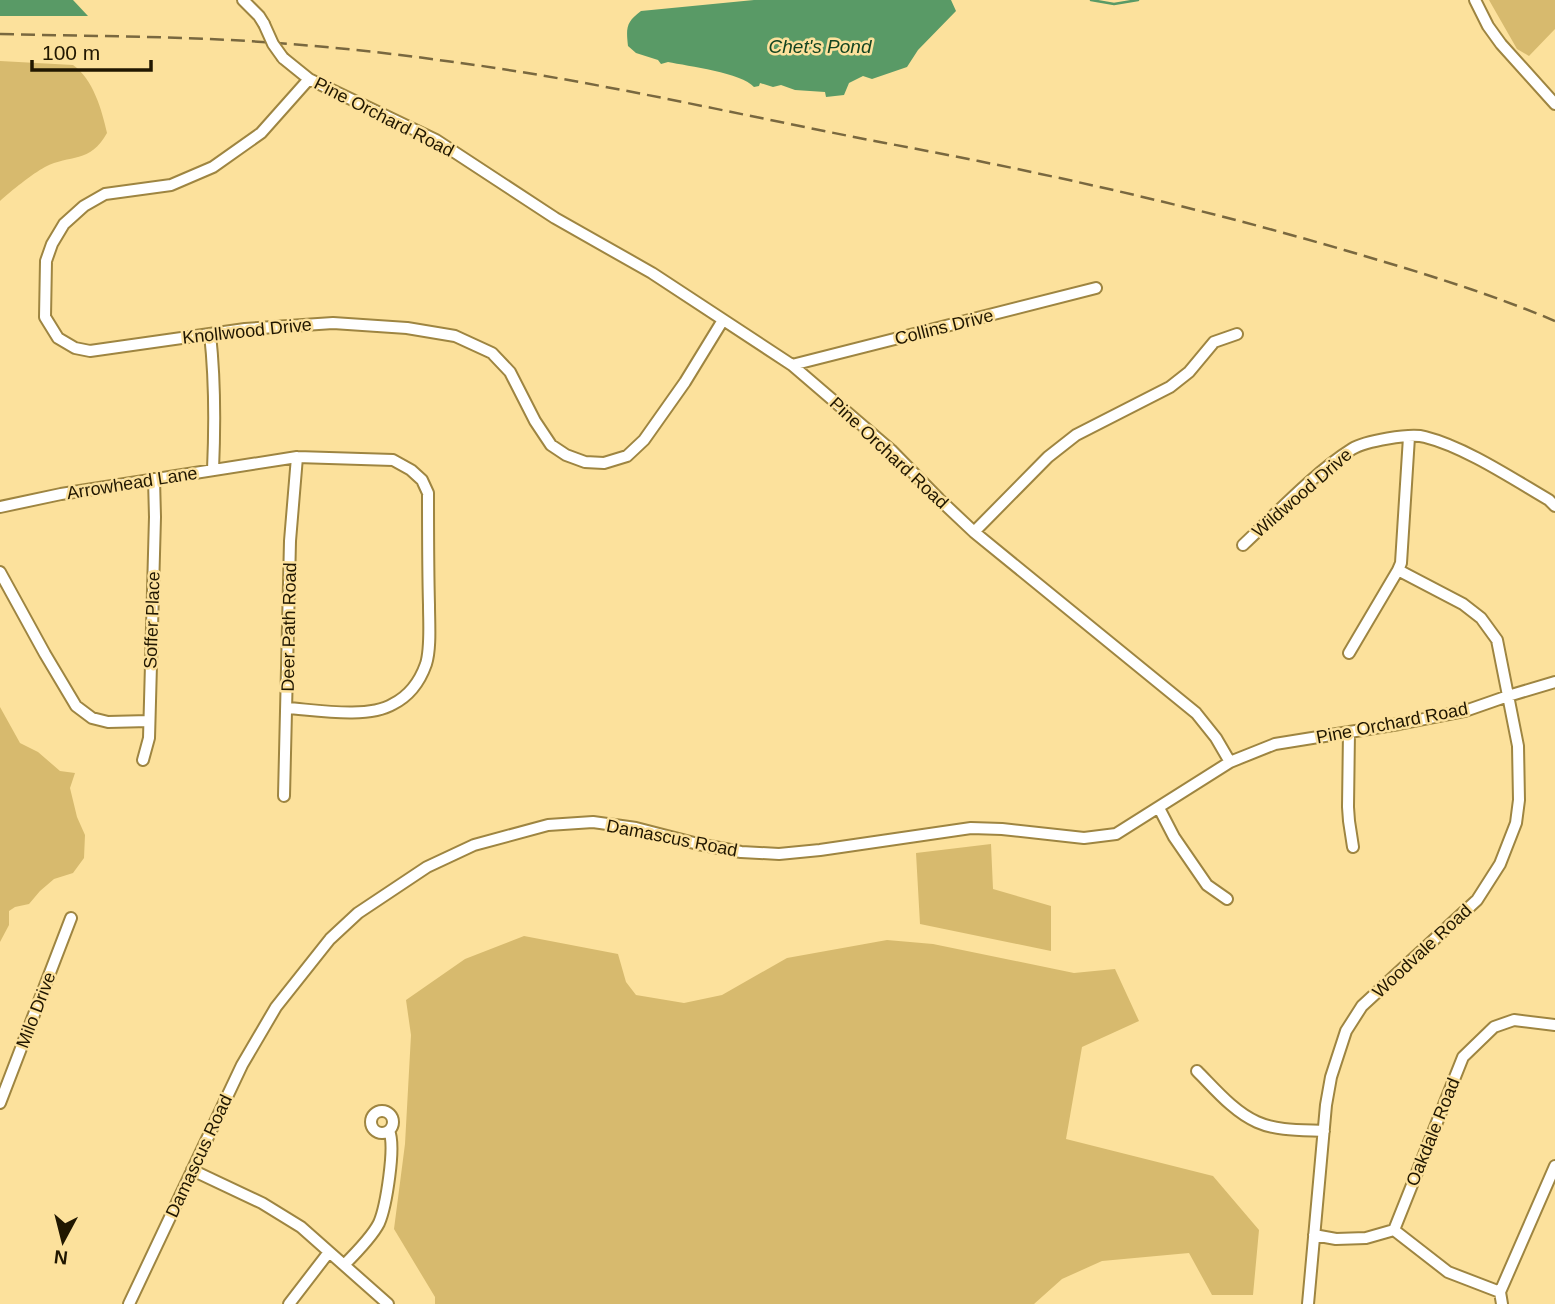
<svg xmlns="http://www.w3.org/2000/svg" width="1555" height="1304" viewBox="0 0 1555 1304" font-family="Arial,sans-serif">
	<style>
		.green { fill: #d7ba6e }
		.water { fill: #599a66 }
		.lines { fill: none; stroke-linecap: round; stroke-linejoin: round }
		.stream { stroke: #599a66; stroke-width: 2.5 }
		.minor-casing { stroke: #9e8541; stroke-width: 14 }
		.minor { stroke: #fff; stroke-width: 10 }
		.rail { stroke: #79683f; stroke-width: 2.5; stroke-dasharray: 14 7; stroke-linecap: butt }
		.minor-bridge-casing { stroke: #9e8541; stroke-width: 14; stroke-linecap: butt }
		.minor-bridge { stroke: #fff; stroke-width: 10 }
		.labels { text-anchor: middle; stroke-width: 5; stroke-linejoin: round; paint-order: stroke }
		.street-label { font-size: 18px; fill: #211700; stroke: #fce19c }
		.water-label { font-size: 19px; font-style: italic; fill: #134421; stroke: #fce19c }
	</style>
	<rect width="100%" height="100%" fill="#fce19c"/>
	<!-- green -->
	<path class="green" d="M1489 0H1555V29L1529 56 1517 49Z
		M0 61 73 65C93 79 102 110 107 133 90 164 70 154 45 167 32 174 11 191 0 201Z
		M0 707 20 743 38 752 60 771 75 773 70 788 77 817 85 835 84 858 73 873 54 879 40 891 29 904 15 907 9 911V925L0 942Z
		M991 844 993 889 1051 906V951L920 924 916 853Z
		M524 936 618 954 626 982 636 995 684 1003 722 995 787 958 887 940 933 944 1074 973 1115 969 1139 1021 1082 1047 1066 1139 1213 1176 1259 1230 1253 1295H1212L1189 1253 1102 1261 1062 1279 1034 1304H435V1297L394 1229 405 1144 411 1035 406 1000 465 959Z"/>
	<!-- water -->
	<path class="water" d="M0 0H73L88 16H0Z
		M754 0H951L956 11 918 50 907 67 872 79 863 76 849 83 844 95 826 97 825 92 795 90 781 85 773 87 760 83 759 86 754 87C742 73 688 66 668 62L661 64 658 60 636 53 628 46C626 28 626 22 641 11Z"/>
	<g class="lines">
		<!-- stream -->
		<path class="stream" d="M1091 0 1114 4 1138 0"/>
		<!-- minor casing -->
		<g class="minor-casing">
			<path id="minor" d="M243 0 259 16 264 24
				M1475 0 1488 26 1501 44 1555 104
				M283 58 309 79 436 140 555 218 652 273 792 365 891 450 939 499 974 532 1196 713 1216 738 1230 762
				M309 79 261 133 213 167 171 185 105 194 84 206 64 224 52 244 46 261 45 317 58 338 75 348 90 351 245 329 333 323 407 328 455 336 492 353 510 372 535 421 551 445 566 455 585 462 604 463 627 456 644 440 685 382 723 320
				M210 334C215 379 215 425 213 470
				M792 365 1096 288
				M0 507 61 494 297 457 393 460 411 470 422 480 428 493C428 530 428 568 429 605 429 623 431 648 426 664 420 681 409 696 393 704 368 719 316 710 287 708
				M974 532 1048 457 1076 435 1170 387 1189 372 1214 342 1237 334
				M1243 545C1276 514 1314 473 1352 449 1365 441 1410 433 1425 437 1465 447 1513 479 1549 500L1555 506
				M0 572 45 654 76 706 92 718 108 722 149 721
				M1349 653 1398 570 1401 563 1409 437
				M1349 732 1348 807 1349 821 1353 847
				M143 760 149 738 155 517 154 479
				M284 796 290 541 297 457
				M1159 808 1174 837 1207 885 1227 899
				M1197 1071C1215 1089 1234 1112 1257 1122 1277 1131 1302 1130 1324 1131
				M0 1103 71 918
				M371 1122a11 11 0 1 1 22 0a11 11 0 1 1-22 0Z
				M192 1170 262 1203 301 1227 388 1304
				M1394 1230 1448 1272 1500 1292
				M1314 1235 1336 1239 1366 1238 1394 1230 1463 1057 1494 1027 1514 1020 1555 1025
				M344 1265C355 1254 372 1237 379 1223 386 1207 396 1146 389 1131
				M129 1304 242 1065 276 1007 330 939 358 913 427 867 474 845 548 825 593 822 636 828 698 844 741 852 779 854 820 850 971 828 1002 829 1084 838 1116 834 1230 762 1275 744 1399 724 1465 711 1508 696 1555 682
				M289 1304 329 1252
				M1308 1304 1326 1105 1331 1077 1346 1031 1362 1006 1477 900 1500 864 1516 823 1519 800 1518 746 1497 640 1481 618 1463 604 1398 570
				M1502 1304 1500 1292 1555 1166"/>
		</g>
		<!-- minor -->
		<use href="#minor" class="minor"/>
		<!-- rail -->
		<path class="rail" d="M0 34C77 36 154 36 231 40 303 44 375 51 446 61 593 80 739 115 885 143 1042 172 1198 207 1351 252 1419 272 1489 293 1555 321"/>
		<!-- minor-bridge casing -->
		<g class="minor-bridge-casing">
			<path id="minor-bridge" d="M264 24 273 44 283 58"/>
		</g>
		<!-- minor-bridge -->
		<use href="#minor-bridge" class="minor-bridge"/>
	</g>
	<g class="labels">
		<!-- street labels -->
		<g class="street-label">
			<text transform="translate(384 117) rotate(27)" y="6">Pine Orchard Road</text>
			<text transform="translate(944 327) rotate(-14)" y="6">Collins Drive</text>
			<text transform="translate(247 331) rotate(-6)" y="6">Knollwood Drive</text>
			<text transform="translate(889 453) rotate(43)" y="6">Pine Orchard Road</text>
			<text transform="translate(132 483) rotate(-9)" y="6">Arrowhead Lane</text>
			<text transform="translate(1302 493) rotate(-41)" y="6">Wildwood Drive</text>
			<text transform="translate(152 620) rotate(-88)" y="6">Soffer Place</text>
			<text transform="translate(289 627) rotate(-89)" y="6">Deer Path Road</text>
			<text transform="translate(1392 723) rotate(-11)" y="6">Pine Orchard Road</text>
			<text transform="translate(672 838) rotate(11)" y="6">Damascus Road</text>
			<text transform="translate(1422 951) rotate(-43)" y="6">Woodvale Road</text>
			<text transform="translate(36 1010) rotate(-69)" y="6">Milo Drive</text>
			<text transform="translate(1433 1132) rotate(-68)" y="6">Oakdale Road</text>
			<text transform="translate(199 1156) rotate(-65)" y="6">Damascus Road</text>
		</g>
		<!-- water labels -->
		<g class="water-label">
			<text x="820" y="53">Chet's Pond</text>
		</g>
	</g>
	<!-- north arrow -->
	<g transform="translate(63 1241) rotate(187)" stroke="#fce19c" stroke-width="5" paint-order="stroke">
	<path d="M0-5L12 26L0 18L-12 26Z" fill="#211700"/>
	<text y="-10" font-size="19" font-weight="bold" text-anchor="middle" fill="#211700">N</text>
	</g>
	<!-- scale -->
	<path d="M32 60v10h119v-10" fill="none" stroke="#211700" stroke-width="3.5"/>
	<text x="42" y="60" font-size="21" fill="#211700" stroke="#fce19c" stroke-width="5" paint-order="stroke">100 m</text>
</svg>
